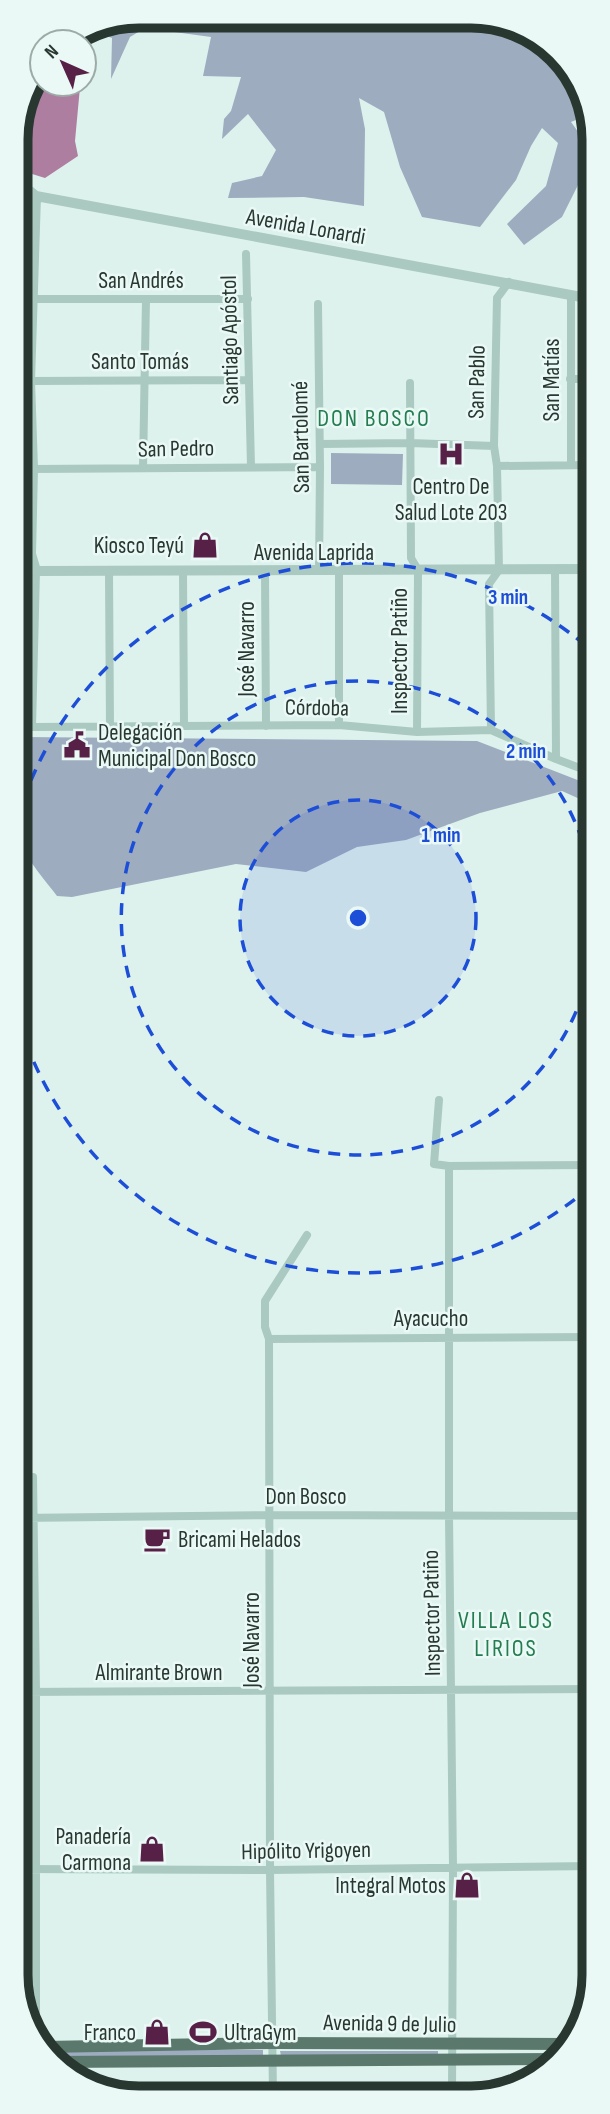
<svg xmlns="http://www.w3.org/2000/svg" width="610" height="2114" viewBox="0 0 610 2114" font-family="'Sofia Sans Condensed',sans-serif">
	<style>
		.green { fill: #9eacc0 }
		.water { fill: #ae7ea0 }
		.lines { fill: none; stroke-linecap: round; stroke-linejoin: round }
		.minor { stroke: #aac9c0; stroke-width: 8 }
		.tertiary { stroke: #aac9c0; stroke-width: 10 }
		.primary { stroke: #5b786c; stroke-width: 12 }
		.ring { fill: none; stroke: #1d4ed8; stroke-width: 3.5; stroke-dasharray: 12 9 }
		.labels { text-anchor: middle; stroke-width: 5; stroke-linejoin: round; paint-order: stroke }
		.street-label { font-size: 23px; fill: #293731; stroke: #eaf9f6 }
		.poi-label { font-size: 23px; fill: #293731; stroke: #eaf9f6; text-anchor: end }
		.neighbourhood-label { font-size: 24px; letter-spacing: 2px; fill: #247d50; stroke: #eaf9f6 }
		.rim { fill: none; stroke: #293731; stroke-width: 9 }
		.centre { fill: #1d4ed8; stroke: #eaf9f6; stroke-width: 3.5 }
		.ring-label { font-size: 21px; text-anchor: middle; font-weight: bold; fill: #1d4ed8; stroke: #eaf9f6; stroke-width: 5; stroke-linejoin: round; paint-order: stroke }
	</style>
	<rect width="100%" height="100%" fill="#def2ed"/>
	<!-- green -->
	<path class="green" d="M496 18 558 52 592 115V123L583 117 571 122 579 133 592 145V161L589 163 562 217 524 245 507 224 546 186 558 143 542 128 531 146 516 180 480 227 422 217 400 167 384 112 359 98 365 129 364 206 304 197 228 198 232 183 262 176 276 150 248 114 222 139 224 119 231 111 241 77 203 76 211 37 145 28 130 37 111 79 112 38 86 29 92 25Z
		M331 453 403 454 402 485 331 484Z
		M21 737 477 741 593 786V805L562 791 480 813 406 840 357 847 306 872 236 864 72 897 57 896C45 880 27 861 21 841 12 810 16 768 21 737Z
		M53 2050H263V2056H53Z
		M280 2051H438V2056H281Z"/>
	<!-- water -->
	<path class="water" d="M42 74V84H77L80 87 75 141 78 156 45 178 16 169V131Z"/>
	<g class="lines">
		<!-- minor -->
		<path class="minor" d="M246 254 251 467
			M571 295V465
			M33 299H248
			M318 304 320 467 319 571
			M570 379H592
			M30 381 249 380
			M410 383 411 558 418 570 417 732
			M320 444 410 443 494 446
			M497 466 592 465
			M143 468 146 299
			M33 469 320 467
			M555 569 556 759
			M36 571 32 727 339 725 417 732 491 730 556 759 593 773
			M265 571 266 726
			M339 571V725
			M109 572 110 727
			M183 572 184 726
			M491 730 489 584 499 570 497 466 494 446 497 298 509 282
			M439 1100 434 1164 449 1166 593 1165
			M449 1166V1516L453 1867 452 2096
			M269 1339 593 1337
			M33 1477 36 1692V2033
			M18 1518 269 1515 593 1516
			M18 1692 594 1689
			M18 1869 270 1870 594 1866
			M273 2096 270 1870 269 1339 265 1327V1301L307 1235"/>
		<!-- tertiary -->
		<path class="tertiary" d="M16 187 30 191 36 196 592 299
			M36 196 30 381 33 469 31 554 36 571 592 569"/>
		<!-- primary -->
		<path class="primary" d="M44 2047 273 2043 569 2044
			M51 2062 560 2059"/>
	</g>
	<!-- distance rings -->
	<circle cx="358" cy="918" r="118" fill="#1d4ed8" fill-opacity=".12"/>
	<g class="ring">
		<circle cx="358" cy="918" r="118"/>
		<path d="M593 951A237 237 0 1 1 593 885"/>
		<path d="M591 1186A355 355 0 0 1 18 1019M17 820A355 355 0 0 1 591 650"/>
	</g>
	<!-- icons -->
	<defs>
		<g id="hospital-bare" transform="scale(2.1)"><path d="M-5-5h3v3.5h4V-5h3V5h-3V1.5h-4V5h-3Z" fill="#572046" stroke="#eaf9f6" stroke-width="2.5" paint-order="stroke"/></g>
		<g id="shop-bare" transform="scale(2.1)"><path d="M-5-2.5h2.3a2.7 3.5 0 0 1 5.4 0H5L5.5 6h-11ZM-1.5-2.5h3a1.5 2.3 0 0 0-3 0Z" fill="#572046" stroke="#eaf9f6" stroke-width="2.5" paint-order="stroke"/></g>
		<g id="civic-bare" transform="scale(2.1)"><path d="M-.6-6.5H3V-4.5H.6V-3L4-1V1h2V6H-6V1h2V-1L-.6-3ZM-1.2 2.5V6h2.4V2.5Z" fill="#572046" stroke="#eaf9f6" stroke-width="2.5" paint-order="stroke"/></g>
		<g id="cafe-bare" transform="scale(2.1)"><path d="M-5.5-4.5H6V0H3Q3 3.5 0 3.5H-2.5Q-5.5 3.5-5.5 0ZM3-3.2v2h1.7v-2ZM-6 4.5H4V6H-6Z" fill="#572046" stroke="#eaf9f6" stroke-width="2.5" paint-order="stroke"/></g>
		<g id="stadium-bare" transform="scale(2.1)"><path d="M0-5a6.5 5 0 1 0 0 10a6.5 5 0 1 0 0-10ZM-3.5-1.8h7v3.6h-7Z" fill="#572046" stroke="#eaf9f6" stroke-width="2.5" paint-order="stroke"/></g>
	</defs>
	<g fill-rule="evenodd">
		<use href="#hospital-bare" x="451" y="454"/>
		<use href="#shop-bare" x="205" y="545"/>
		<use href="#civic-bare" x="77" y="745"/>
		<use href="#cafe-bare" x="157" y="1539"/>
		<use href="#shop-bare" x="152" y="1849"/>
		<use href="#shop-bare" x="467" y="1885"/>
		<use href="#shop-bare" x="157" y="2032"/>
		<use href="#stadium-bare" x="203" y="2032"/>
	</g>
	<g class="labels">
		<!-- street labels -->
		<g class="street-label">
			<text transform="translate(306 226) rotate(10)" y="8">Avenida Lonardi</text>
			<text x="141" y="288">San Andrés</text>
			<text transform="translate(229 340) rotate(-91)" y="8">Santiago Apóstol</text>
			<text x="140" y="369">Santo Tomás</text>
			<text transform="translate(551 380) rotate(-90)" y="8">San Matías</text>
			<text transform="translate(476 382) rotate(-89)" y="8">San Pablo</text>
			<text transform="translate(300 437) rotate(-91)" y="8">San Bartolomé</text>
			<text transform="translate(176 448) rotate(-1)" y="8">San Pedro</text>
			<text x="314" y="560">Avenida Laprida</text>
			<text transform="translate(246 649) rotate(-90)" y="8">José Navarro</text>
			<text transform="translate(399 651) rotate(-90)" y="8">Inspector Patiño</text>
			<text transform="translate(317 707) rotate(1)" y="8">Córdoba</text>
			<text x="431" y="1326">Ayacucho</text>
			<text x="306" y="1504">Don Bosco</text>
			<text transform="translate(431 1613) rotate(-91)" y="8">Inspector Patiño</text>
			<text transform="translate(251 1640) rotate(-90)" y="8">José Navarro</text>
			<text x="159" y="1680">Almirante Brown</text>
			<text transform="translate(306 1850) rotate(-1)" y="8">Hipólito Yrigoyen</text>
			<text transform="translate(390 2023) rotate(1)" y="8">Avenida 9 de Julio</text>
		</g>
		<!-- poi labels -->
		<g class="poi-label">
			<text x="451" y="494" text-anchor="middle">Centro De<tspan x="451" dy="26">Salud Lote 203</tspan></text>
			<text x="184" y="553">Kiosco Teyú</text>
			<text x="98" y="740" text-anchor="start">Delegación<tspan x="98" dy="26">Municipal Don Bosco</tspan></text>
			<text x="178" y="1547" text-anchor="start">Bricami Helados</text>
			<text x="131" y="1844">Panadería<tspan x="131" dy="26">Carmona</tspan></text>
			<text x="446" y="1893">Integral Motos</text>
			<text x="136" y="2040">Franco</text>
			<text x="224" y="2040" text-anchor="start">UltraGym</text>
		</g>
		<!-- neighbourhood labels -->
		<g class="neighbourhood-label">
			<text x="374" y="426">DON BOSCO</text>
			<text x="506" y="1628">VILLA LOS<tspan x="506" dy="28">LIRIOS</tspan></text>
		</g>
	</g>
	<!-- crop -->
	<path d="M0 0H610V2114H0ZM139 28H471A111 111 0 0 1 582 139V1975A111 111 0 0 1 471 2086H139A111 111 0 0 1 28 1975V139A111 111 0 0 1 139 28Z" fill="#eaf9f6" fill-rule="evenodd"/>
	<path class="rim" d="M139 28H471A111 111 0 0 1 582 139V1975A111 111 0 0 1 471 2086H139A111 111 0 0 1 28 1975V139A111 111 0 0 1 139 28Z"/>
	<circle cx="358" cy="918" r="10" class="centre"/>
	<g class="ring-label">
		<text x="508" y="604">3 min</text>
		<text x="526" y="758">2 min</text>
		<text x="441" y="842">1 min</text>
	</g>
	<!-- north arrow -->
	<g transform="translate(63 63) rotate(315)"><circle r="33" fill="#eaf9f6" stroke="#9daba7" stroke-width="2"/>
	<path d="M0-5L12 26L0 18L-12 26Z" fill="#572046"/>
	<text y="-10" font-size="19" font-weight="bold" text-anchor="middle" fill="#293731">N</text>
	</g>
</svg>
